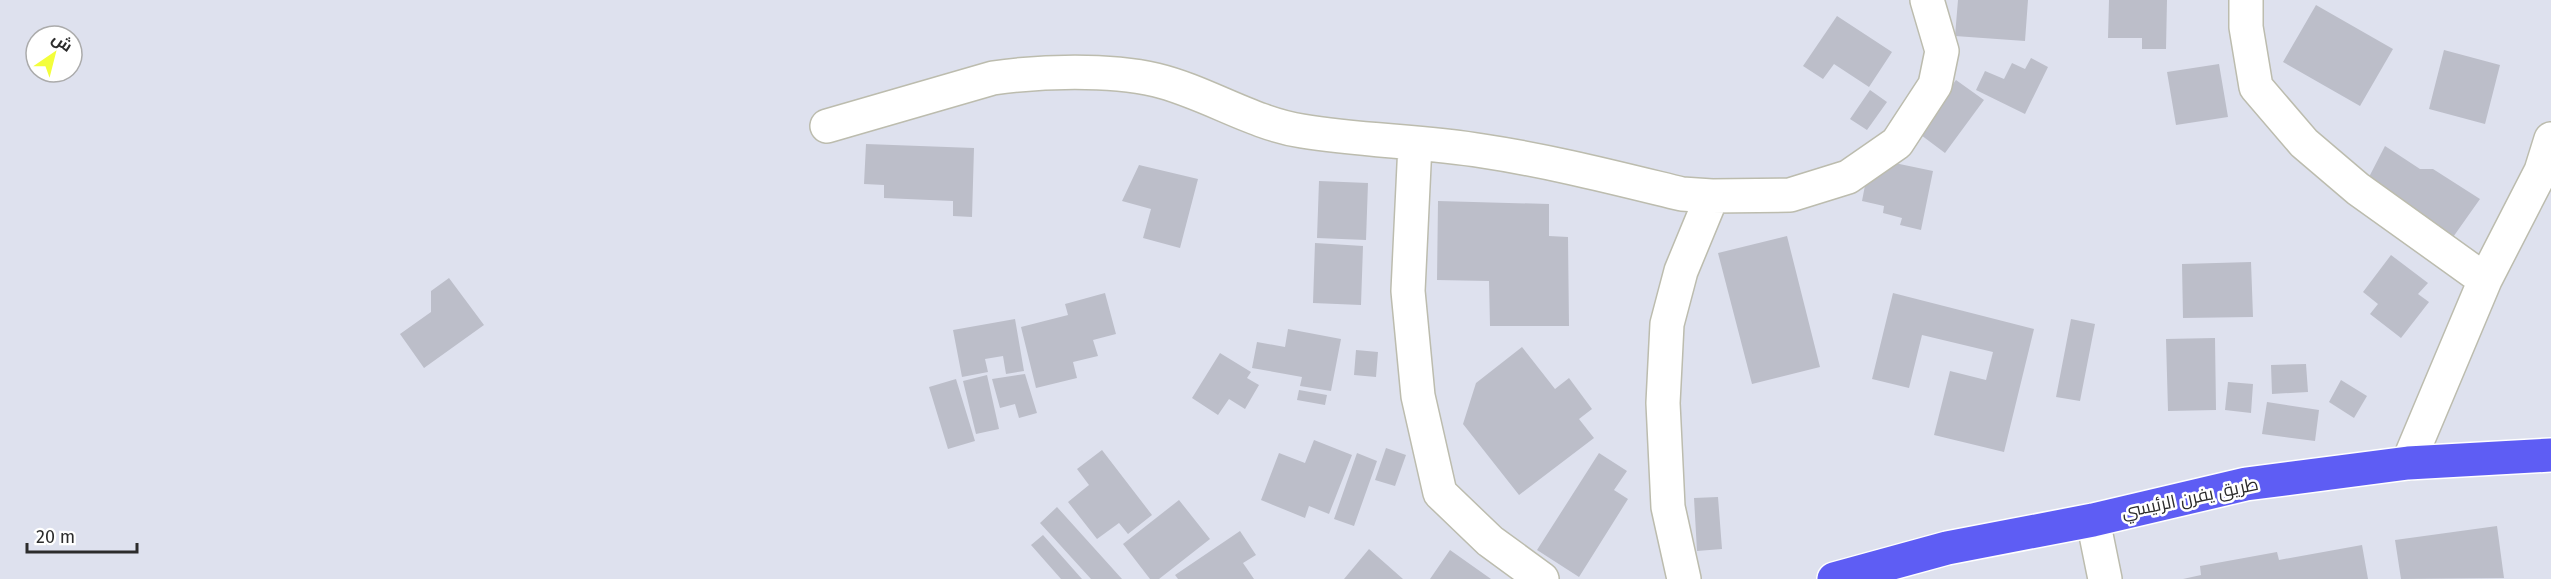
<svg xmlns="http://www.w3.org/2000/svg" width="2551" height="579" viewBox="0 0 2551 579" font-family="'Fira Sans',Cairo,sans-serif">
	<style>
		.building { fill: #bcbec9 }
		.lines { fill: none; stroke-linecap: round; stroke-linejoin: round }
		.minor-casing { stroke: #bcbcae; stroke-width: 36 }
		.major-casing { stroke: #fff; stroke-width: 36 }
		.minor { stroke: #fff; stroke-width: 33 }
		.major { stroke: #5e5df4; stroke-width: 33 }
		.labels { text-anchor: middle; stroke-width: 5; stroke-linejoin: round; paint-order: stroke }
		.street-label { font-size: 18px; fill: #2c2c2c; stroke: #fff }
	</style>
	<rect width="100%" height="100%" fill="#dee1ee"/>
	<!-- building -->
	<path class="building" d="M1958 0H2028L2025 41 1955 36Z
		M2109 0H2167L2166 49H2142V38H2108Z
		M2316 5 2393 49 2360 106 2283 62Z
		M1837 16 1892 52 1869 87 1834 64 1823 79 1803 66Z
		M2444 50 2500 65 2485 124 2429 109Z
		M2031 58 2048 67 2025 114 1976 90 1985 71 2004 79 2012 63 2025 69Z
		M2219 64 2228 117 2176 125 2167 72Z
		M1956 80 1984 100 1945 153 1917 132Z
		M1870 90 1887 102 1867 130 1850 119Z
		M866 144 974 148 972 217 953 216V201L884 198V185L864 184Z
		M2385 146 2420 169H2433L2480 199 2451 240 2369 177Z
		M1885 161 1933 171 1921 230 1900 225 1902 218 1883 213 1884 206 1862 201 1868 170Z
		M1139 165 1198 179 1180 248 1143 238 1151 209 1122 201Z
		M1319 181 1368 183 1366 240 1317 238Z
		M1438 201 1549 204V236L1568 237 1569 326H1490L1489 281 1437 280Z
		M1787 236 1820 367 1752 384 1718 253Z
		M1315 243 1363 246 1361 305 1313 303Z
		M2391 255 2428 283 2418 294 2429 302 2401 338 2370 314 2378 304 2363 292Z
		M2251 262 2253 317 2183 318 2182 264Z
		M449 278 484 325 424 368 400 334 431 312V291Z
		M1105 293 1116 334 1093 340 1098 356 1073 362 1077 378 1036 388 1021 327 1068 315 1065 304Z
		M1893 293 2034 329 2004 452 1934 435 1950 371 1986 380 1993 352 1922 335 1909 388 1872 379Z
		M1015 319 1024 371 1006 374 1003 356 985 359 988 372 962 377 953 330Z
		M2071 319 2095 324 2080 401 2056 397Z
		M1288 329 1341 339 1331 391 1300 386 1302 377 1252 368 1257 342 1285 347Z
		M2215 338 2216 410 2168 411 2166 339Z
		M1522 347 1555 389 1569 378 1592 409 1579 419 1594 438 1519 495 1463 424 1476 383Z
		M1356 350 1378 352 1376 377 1354 375Z
		M1220 353 1251 372 1247 378 1259 385 1245 409 1229 399 1218 415 1192 398Z
		M2306 364 2308 392 2272 394 2271 365Z
		M1025 374 1037 413 1019 418 1015 404 1000 408 992 379Z
		M987 375 999 429 976 434 963 381Z
		M956 379 975 441 948 449 929 387Z
		M2341 380 2367 396 2354 418 2329 402Z
		M2228 382 2253 384 2251 413 2225 410Z
		M1299 390 1327 395 1325 405 1297 400Z
		M2267 402 2319 410 2315 441 2262 434Z
		M1314 440 1352 455 1329 514 1309 506 1305 518 1261 500 1279 453 1305 463Z
		M1386 448 1406 455 1395 486 1375 480Z
		M1102 450 1152 515 1128 534 1119 523 1097 539 1068 502 1089 485 1077 469Z
		M1357 453 1377 461 1354 526 1334 519Z
		M1599 453 1627 471 1614 490 1628 499 1579 577 1537 550Z
		M1718 497 1722 549 1697 551 1694 498Z
		M1179 500 1210 539 1159 579H1150L1123 544Z
		M1057 507 1122 579H1091L1040 523Z
		M2497 526 2504 578 2401 579 2395 540Z
		M1240 531 1256 555 1243 563 1254 579H1178L1175 575Z
		M1043 535 1082 579H1061L1031 545Z
		M2362 545 2368 579H2183L2201 575 2200 566 2277 552 2279 560Z
		M1369 549 1403 579H1344Z
		M1450 550 1491 579H1430Z"/>
	<g class="lines">
		<!-- minor casing -->
		<g class="minor-casing">
			<path id="minor" d="M2246 0V27L2256 87 2304 143 2358 189 2485 280
				M827 126 993 78C1042 71 1108 69 1156 80 1206 92 1251 123 1302 131 1362 141 1423 141 1483 151 1550 161 1616 178 1682 194L1712 196 1790 195 1848 177 1897 143 1935 85 1942 51 1927 0
				M1415 144 1408 291 1418 396 1440 493 1490 541 1542 579
				M2408 463 2485 280 2541 171 2551 139
				M2093 520 2105 579
				M1684 579 1668 507 1663 403 1667 324 1681 271 1712 196"/>
		</g>
		<!-- major casing -->
		<g class="major-casing">
			<path id="major" d="M1834 579 1947 548 2093 520 2246 484 2408 463 2551 455"/>
		</g>
		<!-- minor -->
		<use href="#minor" class="minor"/>
		<!-- major -->
		<use href="#major" class="major"/>
	</g>
	<g class="labels">
		<!-- street labels -->
		<g class="street-label">
			<text transform="translate(2190 498) rotate(-12)" y="6">طريق يفرن الرئيسي</text>
		</g>
	</g>
	<!-- north arrow -->
	<g transform="translate(54 54) rotate(35)"><circle r="28" fill="#ffffff" stroke="#ababab" stroke-width="1.5"/>
	<path d="M0-4.5L10 22L0 15L-10 22Z" fill="#f3fe3b"/>
	<text y="-9" font-size="16" font-weight="bold" text-anchor="middle" fill="#2c2c2c">ش</text>
	</g>
	<!-- scale -->
	<path d="M27 543v9h110v-9" fill="none" stroke="#2c2c2c" stroke-width="3"/>
	<text x="36" y="543" font-size="18" fill="#2c2c2c" stroke="#ffffff" stroke-width="4.5" paint-order="stroke">20 m</text>
</svg>
